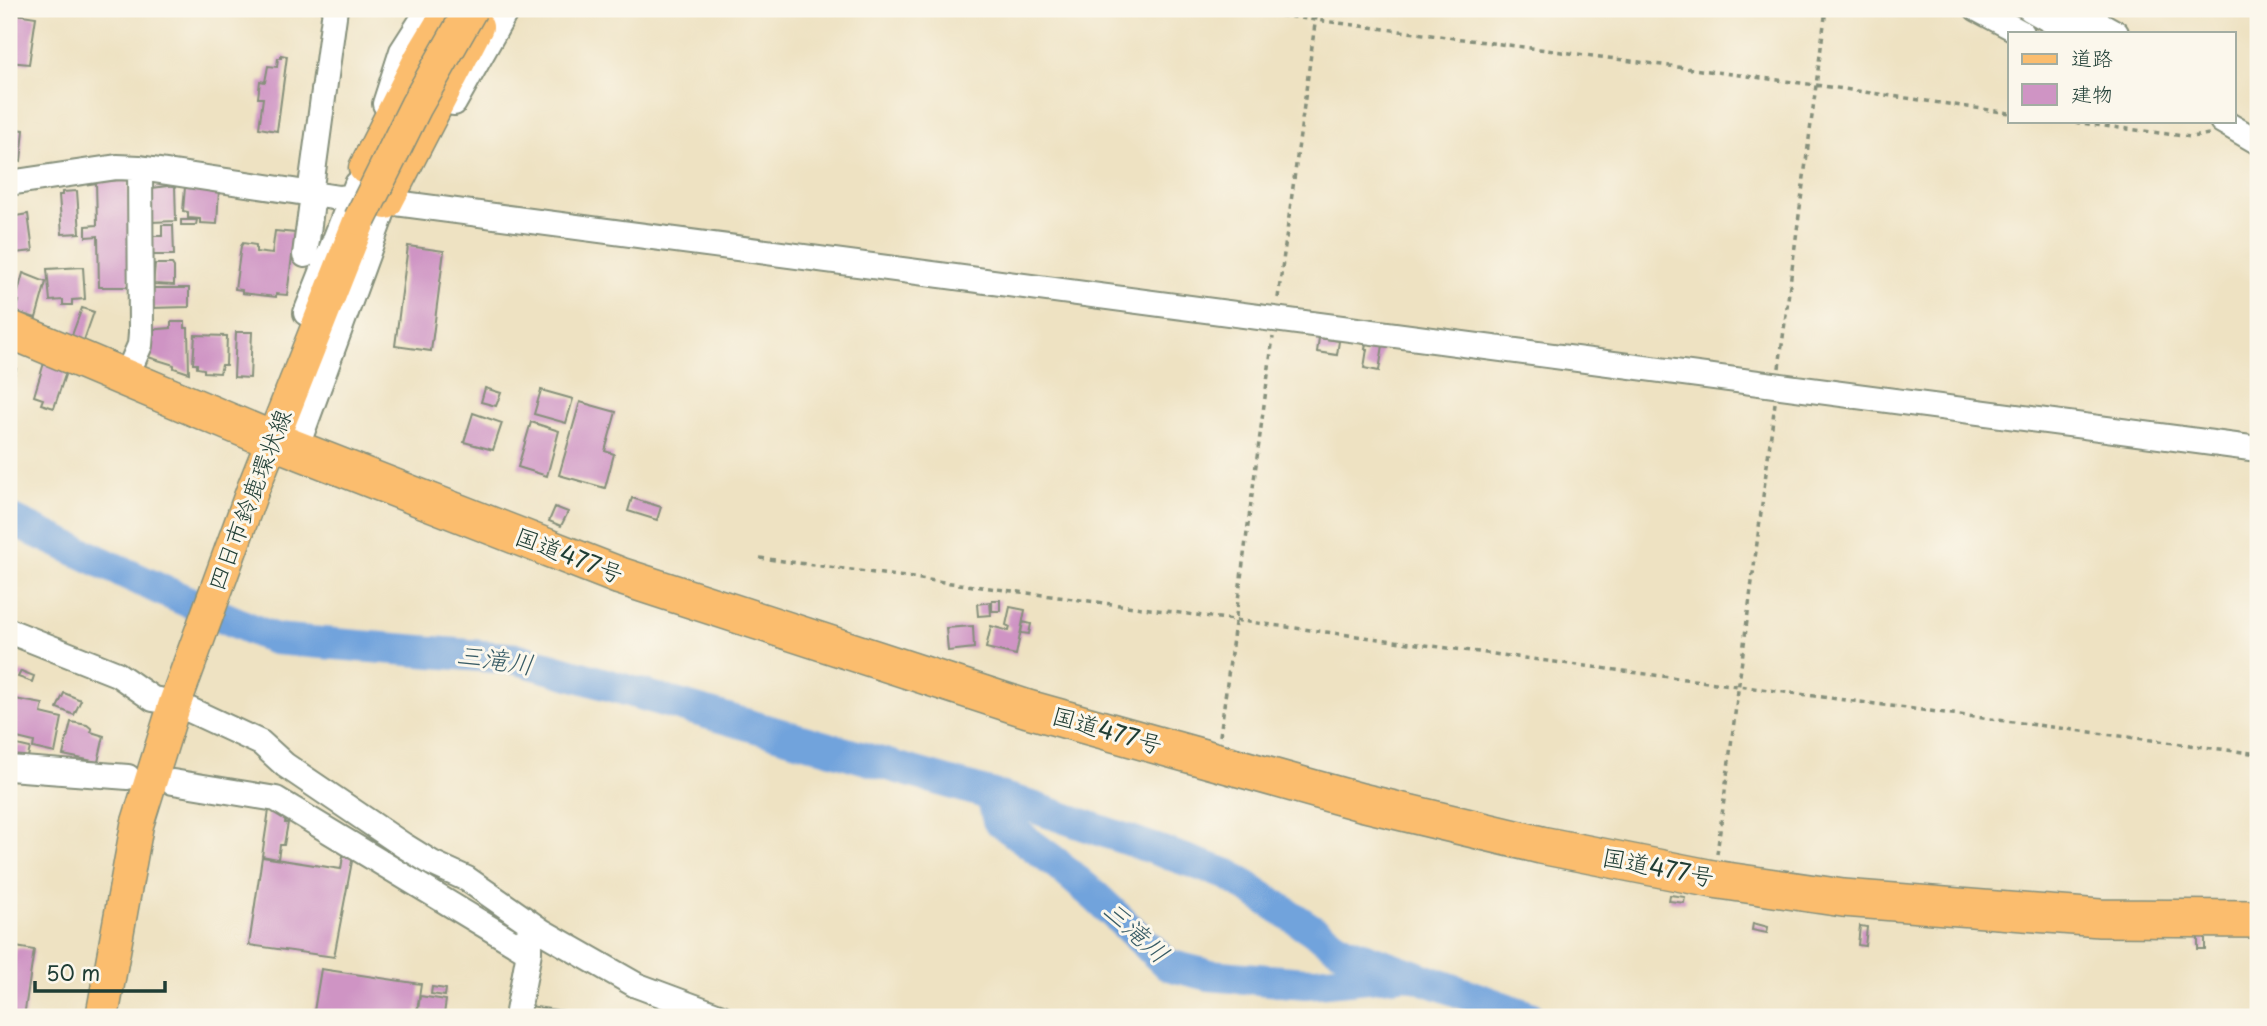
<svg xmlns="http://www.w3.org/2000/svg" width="2267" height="1026" viewBox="0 0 2267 1026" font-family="'Playpen Sans','Klee One',sans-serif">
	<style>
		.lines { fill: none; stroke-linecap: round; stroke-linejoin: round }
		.river { stroke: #71a3dc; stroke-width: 32 }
		.building { fill: #cf94c4 }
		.minor-casing { stroke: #86907b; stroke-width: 28 }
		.major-casing { stroke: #86907b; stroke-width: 35 }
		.highway-casing { stroke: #86907b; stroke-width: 40 }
		.path { stroke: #86907b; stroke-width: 3.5; stroke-dasharray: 5 5; stroke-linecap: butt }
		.minor { stroke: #fff; stroke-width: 24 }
		.major { stroke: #fbbd6e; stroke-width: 32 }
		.highway { stroke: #fbbd6e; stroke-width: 37 }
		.major-bridge-casing { stroke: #86907b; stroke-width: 35; stroke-linecap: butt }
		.major-bridge { stroke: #fbbd6e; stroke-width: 32 }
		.labels { text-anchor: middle; stroke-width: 6; stroke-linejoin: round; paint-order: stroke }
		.street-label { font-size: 24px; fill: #1f3d34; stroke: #fbf7ec }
		.water-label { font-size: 26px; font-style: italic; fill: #385c66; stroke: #fbf7ec }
	</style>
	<rect width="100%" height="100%" fill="#fbf7ec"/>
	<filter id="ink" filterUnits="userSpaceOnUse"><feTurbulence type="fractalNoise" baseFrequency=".0143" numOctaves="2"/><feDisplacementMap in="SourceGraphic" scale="14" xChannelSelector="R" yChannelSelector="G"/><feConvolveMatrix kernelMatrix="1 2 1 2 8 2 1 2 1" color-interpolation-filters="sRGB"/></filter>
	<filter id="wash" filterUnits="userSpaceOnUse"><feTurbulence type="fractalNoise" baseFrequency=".00686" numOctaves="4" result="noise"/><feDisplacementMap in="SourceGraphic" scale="28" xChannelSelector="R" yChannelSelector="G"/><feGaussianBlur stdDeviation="1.57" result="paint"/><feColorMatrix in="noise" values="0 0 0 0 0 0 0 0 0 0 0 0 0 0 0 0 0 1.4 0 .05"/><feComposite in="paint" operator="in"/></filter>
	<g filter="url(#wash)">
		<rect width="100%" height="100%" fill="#eee2c2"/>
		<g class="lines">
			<!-- river -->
			<path class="river" d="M9 519 157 588 274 639 518 659 1024 804 1229 875 1343 950 1530 1017
				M991 794 998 820 1055 862 1096 897 1168 965 1208 975 1306 983 1400 974"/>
		</g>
		<g id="blocks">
			<!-- building -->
			<path class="building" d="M9 13 36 17 29 64 9 62Z
				M281 55 287 56 277 131 259 128 263 98H258L260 81 265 82 268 66 277 67 278 58H281Z
				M9 125H15V129L24 130 21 161 9 159Z
				M128 180 130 287H99L98 236 86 237V226L97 225 96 181Z
				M175 185 176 221 151 222 152 188Z
				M185 187 219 189 217 224 200 223V219L188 218V212L183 211Z
				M77 191 80 233 62 234 59 195H62V192Z
				M28 214 33 251 15 253 10 217Z
				M181 220H197L196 225H181Z
				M162 225H173L174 255H152V240L153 236H162Z
				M275 231 295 233 287 295 276 294V297L242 293V290L235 289 241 246 243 243 256 245V252L272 254Z
				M408 246 444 251 431 351 395 346Z
				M155 264H172L174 267V285L153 284Z
				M83 267 85 299 72 300V305H63V300L50 301 47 269Z
				M23 273 46 282 36 318 16 312 19 301 16 300Z
				M150 288H189V307L150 308Z
				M82 308 94 312 83 343 71 338Z
				M171 322H185V328H188L189 373 174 368V365L148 357 147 330 171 328Z
				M236 332H252L250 378 234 377Z
				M195 335 227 336 226 365H222L220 373 204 372V369L197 368V364H193Z
				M1319 338 1339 341 1337 355 1317 352Z
				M1366 343 1383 345 1379 371 1364 368 1367 349H1365Z
				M44 363 67 369 54 408 41 404 43 399 34 396Z
				M9 367 16 369 9 389Z
				M485 388 501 393 496 406 481 402Z
				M541 390 573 399 566 423 534 414Z
				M580 402 616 412 605 451 614 454 605 488 559 475Z
				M473 413 502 423 493 450 464 442Z
				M531 422 559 431 547 476 518 467Z
				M632 498 661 507 657 520 628 511Z
				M555 507 568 512 561 526 549 521Z
				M992 600H1000V611H992Z
				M990 602 991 615 978 616 977 604Z
				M1010 607 1025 610 1016 655 986 648 991 626 1009 631 1010 627 1006 625Z
				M1023 622 1031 624 1029 634 1021 633Z
				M973 626 974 648 948 651 946 628Z
				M21 671 34 676 32 682 18 677Z
				M64 693 81 700 74 715 57 708Z
				M15 699 43 704 41 713 62 718 55 753 33 748 34 742 9 736V706L13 708Z
				M71 722 87 725 92 729 91 732 104 736 98 762 63 755Z
				M17 745 30 748 27 761 14 758Z
				M269 810 286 813 285 823H288L284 845H280L278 859 262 856Z
				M344 850 353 856 334 957 249 945 262 857 341 869Z
				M1670 895 1685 897 1684 903 1669 901Z
				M1753 923 1768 927 1767 933 1752 930Z
				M1860 926 1867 927 1865 946 1858 945Z
				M2198 936H2205V949H2198Z
				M16 947 34 950 24 1017H9V992Z
				M321 969 421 984 416 1017H313Z
				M432 987 446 989 445 996 431 994Z
				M420 996 446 1000 444 1014 418 1010Z
				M529 1006 600 1016V1017H527Z"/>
		</g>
	</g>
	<g filter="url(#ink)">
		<use href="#blocks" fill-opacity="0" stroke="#86907b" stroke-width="2"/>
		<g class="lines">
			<!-- minor casing -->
			<g class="minor-casing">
				<path id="minor" d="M1977 9 2022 33
					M2030 9 2073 33
					M2073 9 2116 33
					M454 103 507 9
					M385 104 402 51 429 9
					M2222 121 2258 142
					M9 183 117 167 140 168 339 198 350 197 2258 449
					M310 194 335 9
					M305 255 313 194
					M306 313 357 184
					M125 379 140 345 141 333 140 168
					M296 449 386 203
					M9 631 117 674 153 699 175 703 261 743 285 765 403 845 432 863 467 879 543 932 636 985 722 1017
					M9 768 128 777
					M173 782 276 799 529 952
					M517 1017 529 952V946L523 940"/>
			</g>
			<!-- major casing -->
			<g class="major-casing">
				<path id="major" d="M365 168 420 59 450 9
					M386 203 477 27
					M102 1017 137 825 175 703 253 489 360 219"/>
			</g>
			<!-- highway casing -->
			<g class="highway-casing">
				<path id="highway" d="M9 329 272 440 620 576 1028 709 1361 802 1541 845 1713 879 1843 898 2100 918 2258 919"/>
			</g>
			<!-- path -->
			<path class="path" d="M1231 9 1816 85 2010 113
				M2065 121 2191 137 2209 134
				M1278 298 1317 9
				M1779 368 1826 9
				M760 558 2258 754
				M1220 736 1273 337
				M1717 854 1775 403
				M2255 883 2258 854"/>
			<!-- minor -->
			<use href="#minor" class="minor"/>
			<!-- major -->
			<use href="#major" class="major"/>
			<!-- highway -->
			<use href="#highway" class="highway"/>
			<!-- major-bridge casing -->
			<g class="major-bridge-casing">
				<path id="major-bridge" d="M360 219 416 106 471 9"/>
			</g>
			<!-- major-bridge -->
			<use href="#major-bridge" class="major-bridge"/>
		</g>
	</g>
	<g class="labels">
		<!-- street labels -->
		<g class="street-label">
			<text transform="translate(250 500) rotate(-69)" y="8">四日市鈴鹿環状線</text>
			<text transform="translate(569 556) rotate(21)" y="8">国道477号</text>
			<text transform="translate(1107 731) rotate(16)" y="8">国道477号</text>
			<text transform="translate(1658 868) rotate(11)" y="8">国道477号</text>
		</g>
		<!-- water labels -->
		<g class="water-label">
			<text transform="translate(495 660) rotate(8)" y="9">三滝川</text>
			<text transform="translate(1136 932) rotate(42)" y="9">三滝川</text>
		</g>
	</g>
	<!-- margin -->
	<rect width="2267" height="1026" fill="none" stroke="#fbf7ec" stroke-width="35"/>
	<!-- legend -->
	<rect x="2008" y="32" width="228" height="91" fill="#fbf7ec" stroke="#a3ada2" stroke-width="2"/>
	<rect x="2022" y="54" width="35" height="10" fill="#fbbd6e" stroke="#a3ada2" stroke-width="2"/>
	<text x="2071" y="66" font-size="21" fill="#1f3d34">道路</text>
	<rect x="2022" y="84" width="35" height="21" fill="#cf94c4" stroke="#a3ada2" stroke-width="2"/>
	<text x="2071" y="102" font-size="21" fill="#1f3d34">建物</text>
	<!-- scale -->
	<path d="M35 981v10h130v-10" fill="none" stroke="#1f3d34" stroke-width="3.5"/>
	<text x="46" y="981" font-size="21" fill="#1f3d34" stroke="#fbf7ec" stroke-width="5" paint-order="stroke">50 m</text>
</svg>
